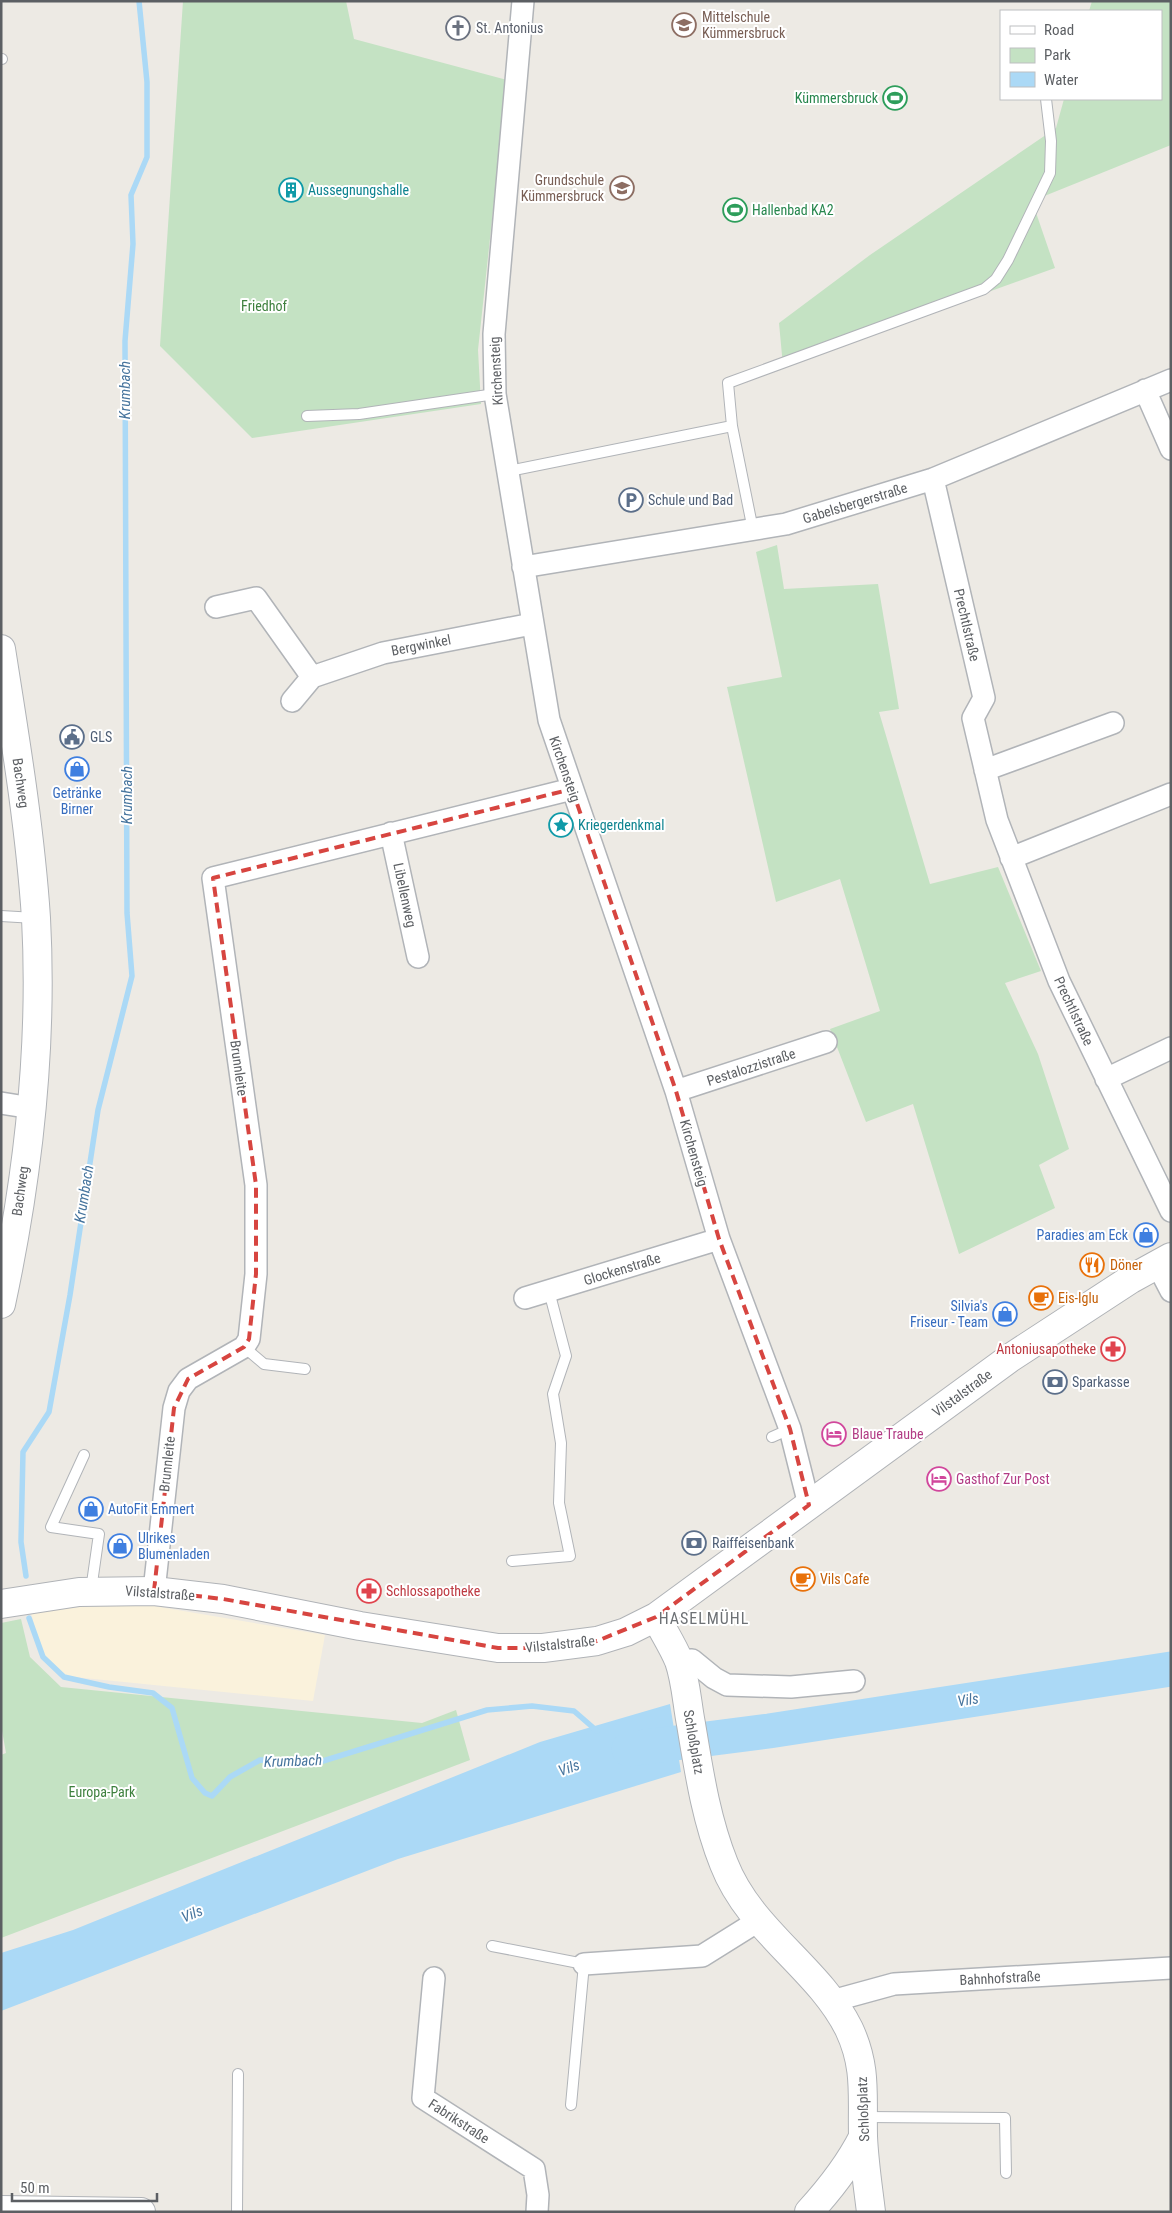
<svg xmlns="http://www.w3.org/2000/svg" width="1172" height="2213" viewBox="0 0 1172 2213" font-family="'Roboto Condensed',sans-serif">
	<style>
		.commercial { fill: #faf2dc }
		.green { fill: #c4e2c3 }
		.water { fill: #abd9f6 }
		.lines { fill: none; stroke-linecap: round; stroke-linejoin: round }
		.stream { stroke: #abd9f6; stroke-width: 5.5 }
		.river { stroke: #abd9f6; stroke-width: 35 }
		.lane-casing { stroke: #b1b4b8; stroke-width: 12 }
		.street-casing { stroke: #b1b4b8; stroke-width: 24 }
		.secondary-casing { stroke: #b0b3b7; stroke-width: 30 }
		.lane { stroke: #fff; stroke-width: 10 }
		.street { stroke: #fff; stroke-width: 21 }
		.secondary { stroke: #fff; stroke-width: 28 }
		.marked { fill: none; stroke: #d74540; stroke-width: 4; stroke-dasharray: 10 6; stroke-linejoin: round }
		.labels { text-anchor: middle; stroke-width: 4; stroke-linejoin: round; paint-order: stroke }
		.education-label { font-size: 14px; fill: #785e54; stroke: #fff; text-anchor: start }
		.worship-label { font-size: 14px; fill: #5b616d; stroke: #fff; text-anchor: start }
		.leisure-label { font-size: 14px; fill: #27864d; stroke: #fff; text-anchor: end }
		.culture-label { font-size: 14px; fill: #0d838f; stroke: #fff; text-anchor: start }
		.park-label { font-size: 14px; fill: #3e803e; stroke: #fff }
		.street-label { font-size: 14px; fill: #5c5f63; stroke: #fff }
		.service-label { font-size: 14px; fill: #4e5e75; stroke: #fff; text-anchor: start }
		.shop-label { font-size: 14px; fill: #366cbe; stroke: #fff; text-anchor: end }
		.food-label { font-size: 14px; fill: #c56008; stroke: #fff; text-anchor: start }
		.health-label { font-size: 14px; fill: #be3a42; stroke: #fff; text-anchor: end }
		.hotel-label { font-size: 14px; fill: #b23c85; stroke: #fff; text-anchor: start }
		.water-label { font-size: 15px; font-style: italic; fill: #47759e; stroke: #fff }
		.quarter-label { font-size: 16px; letter-spacing: 1px; fill: #6d7175; stroke: #fff }
	</style>
	<rect width="100%" height="100%" fill="#edeae4"/>
	<!-- commercial -->
	<path class="commercial" d="M130 1602 325 1635 313 1701 64 1676 41 1654 31 1612Z"/>
	<!-- green -->
	<path class="green" d="M183 1H346L354 39 507 80 478 350 481 404 252 438 160 346Z
		M1092 1H1171V145L1032 201 1055 268 783 366 779 323 870 255 1056 128 1064 99H1161V11H1089Z
		M777 545 784 589 878 584 899 709 879 712 930 884 998 867 1041 971 1005 983 1038 1054 1069 1149 1039 1165 1055 1208 959 1254 913 1104 866 1122 830 1029 880 1011 840 879 776 902 727 687 782 677 756 552Z
		M21 1619 30 1657 61 1687 422 1723 456 1710 470 1760 1 1938V1755L6 1753 1 1725V1623Z"/>
	<!-- water -->
	<path class="water" d="M670 1704 681 1772 398 1859 1 2011V1953L73 1930 540 1742Z"/>
	<g class="lines">
		<!-- stream -->
		<path class="stream" d="M26 1576 21 1542 23 1452 49 1412 70 1295 98 1110 132 976 127 913 125 341 133 244 131 195 147 157V82L139 1
			M29 1618 43 1657 64 1677 109 1687 153 1693 172 1708 192 1778 205 1793 212 1796 230 1777 260 1760 323 1761 487 1710 532 1706 574 1711 597 1731"/>
		<!-- river -->
		<path class="river" d="M629 1749 769 1731 1171 1669"/>
		<!-- lane casing -->
		<g class="lane-casing">
			<path id="lane" d="M1 59H2
				M307 416 359 414 495 394
				M732 426 728 383 984 289 996 279 1008 260 1050 173 1051 141 1046 99
				M509 471 732 426 753 530
				M1 916 35 918
				M244 1347 264 1364 305 1369
				M772 1437 790 1429
				M84 1455 51 1527 99 1534 91 1590
				M512 1561 570 1556 559 1503 561 1443 553 1394 566 1356 549 1291
				M492 1946 584 1964 571 2105
				M864 2117 1005 2118 1006 2173
				M237 2212 238 2074"/>
		</g>
		<!-- street casing -->
		<g class="street-casing">
			<path id="street" d="M523 1 494 334 495 394 549 720 676 1091 719 1239 790 1429 809 1505
				M1145 390 1171 449
				M933 479 984 698 973 718 997 820 1059 981 1171 1211
				M523 567 786 524 933 479 1171 380
				M216 607 256 598 312 677
				M292 701 312 677 383 653 532 624
				M985 770 1113 723
				M391 833 418 957
				M1011 858 1171 794
				M1106 1079 1171 1048
				M676 1091 826 1042
				M1 1103 32 1108
				M1157 1264 1171 1291
				M525 1298 719 1239
				M154 1591 174 1408 179 1391 188 1379 244 1347 249 1339 256 1274V1185L213 878 572 789
				M679 1661 692 1660 714 1678 727 1685 791 1687 854 1681
				M584 1964 702 1956 758 1921
				M434 1978 423 2098 534 2169 538 2195 537 2212
				M832 2001 894 1984 1171 1968"/>
		</g>
		<!-- secondary casing -->
		<g class="secondary-casing">
			<path id="secondary" d="M1 649C15 738 30 828 36 918 43 1047 28 1178 1 1304
				M1 1604 79 1592 154 1591 223 1599 360 1626 498 1648H543L597 1641 626 1632 656 1617 1010 1358 1131 1279 1171 1257
				M656 1617C663 1631 673 1646 679 1661 686 1681 687 1704 691 1724 699 1772 706 1819 724 1864 750 1931 819 1968 849 2029 867 2067 862 2096 863 2136 864 2161 868 2187 871 2212
				M1 2210 141 2212
				M809 2212C830 2189 849 2165 863 2137"/>
		</g>
		<!-- lane -->
		<use href="#lane" class="lane"/>
		<!-- street -->
		<use href="#street" class="street"/>
		<!-- secondary -->
		<use href="#secondary" class="secondary"/>
	</g>
	<!-- marked area -->
	<path class="marked" d="M572 789 676 1091 719 1239 790 1429 809 1505 656 1617 597 1641 543 1648H498L223 1599 154 1591 174 1408 188 1379 244 1347 249 1339 256 1274V1185L213 878Z"/>
	<!-- icons -->
	<defs>
		<g id="school-ring" transform="scale(1.25)"><circle r="9.5" fill="#fff" stroke="#8d6e63" stroke-width="1.5"/><path d="M0-5L7-2L0 1L-7-2ZM-4 1L0 2.5L4 1V4Q0 6-4 4Z" fill="#8d6e63"/></g>
		<g id="church-ring" transform="scale(1.25)"><circle r="9.5" fill="#fff" stroke="#6b7280" stroke-width="1.5"/><path d="M-1.2-6h2.4v3.5h3.3v2.4h-3.3V6h-2.4V-.1h-3.3v-2.4h3.3Z" fill="#6b7280"/></g>
		<g id="stadium-ring" transform="scale(1.25)"><circle r="9.5" fill="#fff" stroke="#2e9e5b" stroke-width="1.5"/><path d="M0-5a6.5 5 0 1 0 0 10a6.5 5 0 1 0 0-10ZM-3.5-1.8h7v3.6h-7Z" fill="#2e9e5b"/></g>
		<g id="building-ring" transform="scale(1.25)"><circle r="9.5" fill="#fff" stroke="#0f9aa8" stroke-width="1.5"/><path d="M-4-6H4V6H1V3H-1V6H-4ZM-2.5-4.3h1.7v1.8h-1.7ZM.8-4.3h1.7v1.8H.8ZM-2.5-1h1.7V.8h-1.7ZM.8-1h1.7V.8H.8Z" fill="#0f9aa8"/></g>
		<g id="parking-ring" transform="scale(1.25)"><circle r="9.5" fill="#fff" stroke="#5c6f8a" stroke-width="1.5"/><path d="M-3.5-5.5H1a3.5 3.5 0 0 1 0 7H-1V5.5H-3.5ZM-1-3.4V-.6H.8a1.4 1.4 0 0 0 0-2.8Z" fill="#5c6f8a"/></g>
		<g id="civic-ring" transform="scale(1.25)"><circle r="9.5" fill="#fff" stroke="#5c6f8a" stroke-width="1.5"/><path d="M-.6-6.5H3V-4.5H.6V-3L4-1V1h2V6H-6V1h2V-1L-.6-3ZM-1.2 2.5V6h2.4V2.5Z" fill="#5c6f8a"/></g>
		<g id="shop-ring" transform="scale(1.25)"><circle r="9.5" fill="#fff" stroke="#3f7fe0" stroke-width="1.5"/><path d="M-5-2.5h2.3a2.7 3.5 0 0 1 5.4 0H5L5.5 6h-11ZM-1.5-2.5h3a1.5 2.3 0 0 0-3 0Z" fill="#3f7fe0"/></g>
		<g id="sight-ring" transform="scale(1.25)"><circle r="9.5" fill="#fff" stroke="#0f9aa8" stroke-width="1.5"/><path d="M0-6L1.8-2.2L6-1.7L2.9 1.2L3.7 5.4L0 3.3L-3.7 5.4L-2.9 1.2L-6-1.7L-1.8-2.2Z" fill="#0f9aa8"/></g>
		<g id="restaurant-ring" transform="scale(1.25)"><circle r="9.5" fill="#fff" stroke="#e8710a" stroke-width="1.5"/><path d="M-5-6h1v4h1v-4h1v4h1v-4h1v5L-1.5 .5V6h-2V.5L-5-1ZM5-6V6H3V1.5H1.5Q1.5-4 5-6Z" fill="#e8710a"/></g>
		<g id="cafe-ring" transform="scale(1.25)"><circle r="9.5" fill="#fff" stroke="#e8710a" stroke-width="1.5"/><path d="M-5.5-4.5H6V0H3Q3 3.5 0 3.5H-2.5Q-5.5 3.5-5.5 0ZM3-3.2v2h1.7v-2ZM-6 4.5H4V6H-6Z" fill="#e8710a"/></g>
		<g id="pharmacy-ring" transform="scale(1.25)"><circle r="9.5" fill="#fff" stroke="#e0444e" stroke-width="1.5"/><path d="M-2-6h4v4h4v4h-4v4h-4v-4h-4v-4h4Z" fill="#e0444e"/></g>
		<g id="bank-ring" transform="scale(1.25)"><circle r="9.5" fill="#fff" stroke="#5c6f8a" stroke-width="1.5"/><path d="M-6-4H6V4H-6ZM0-2.3a2.3 2.3 0 1 0 0 4.6a2.3 2.3 0 1 0 0-4.6Z" fill="#5c6f8a"/></g>
		<g id="hotel-ring" transform="scale(1.25)"><circle r="9.5" fill="#fff" stroke="#d1479c" stroke-width="1.5"/><path d="M-6-4.5h1.5V1H6V5H4.5V3h-9V5H-6ZM-4 0a1.8 1.8 0 1 1 3.6 0ZM.5 0V-2.5h3Q6-2.5 6 0Z" fill="#d1479c"/></g>
	</defs>
	<g fill-rule="evenodd">
		<use href="#school-ring" x="684" y="25"/>
		<use href="#church-ring" x="458" y="28"/>
		<use href="#stadium-ring" x="895" y="98"/>
		<use href="#school-ring" x="622" y="188"/>
		<use href="#building-ring" x="291" y="190"/>
		<use href="#stadium-ring" x="735" y="210"/>
		<use href="#parking-ring" x="631" y="500"/>
		<use href="#civic-ring" x="72" y="737"/>
		<use href="#shop-ring" x="77" y="769"/>
		<use href="#sight-ring" x="561" y="825"/>
		<use href="#shop-ring" x="1146" y="1235"/>
		<use href="#restaurant-ring" x="1092" y="1265"/>
		<use href="#cafe-ring" x="1041" y="1298"/>
		<use href="#shop-ring" x="1005" y="1314"/>
		<use href="#pharmacy-ring" x="1113" y="1349"/>
		<use href="#bank-ring" x="1055" y="1382"/>
		<use href="#hotel-ring" x="834" y="1434"/>
		<use href="#hotel-ring" x="939" y="1479"/>
		<use href="#shop-ring" x="91" y="1509"/>
		<use href="#bank-ring" x="694" y="1543"/>
		<use href="#shop-ring" x="120" y="1546"/>
		<use href="#cafe-ring" x="803" y="1579"/>
		<use href="#pharmacy-ring" x="369" y="1591"/>
	</g>
	<g class="labels">
		<!-- education labels -->
		<g class="education-label">
			<text x="702" y="22">Mittelschule<tspan x="702" dy="16">Kümmersbruck</tspan></text>
			<text x="604" y="185" text-anchor="end">Grundschule<tspan x="604" dy="16">Kümmersbruck</tspan></text>
		</g>
		<!-- worship labels -->
		<g class="worship-label">
			<text x="476" y="33">St. Antonius</text>
		</g>
		<!-- leisure labels -->
		<g class="leisure-label">
			<text x="878" y="103">Kümmersbruck</text>
			<text x="752" y="215" text-anchor="start">Hallenbad KA2</text>
		</g>
		<!-- culture labels -->
		<g class="culture-label">
			<text x="308" y="195">Aussegnungshalle</text>
			<text x="578" y="830">Kriegerdenkmal</text>
		</g>
		<!-- park labels -->
		<g class="park-label">
			<text x="264" y="311">Friedhof</text>
			<text x="102" y="1797">Europa-Park</text>
		</g>
		<!-- street labels -->
		<g class="street-label">
			<text transform="translate(496 371) rotate(-93)" y="5">Kirchensteig</text>
			<text transform="translate(855 503) rotate(-17)" y="5">Gabelsbergerstraße</text>
			<text transform="translate(967 625) rotate(77)" y="5">Prechtlstraße</text>
			<text transform="translate(421 645) rotate(-11)" y="5">Bergwinkel</text>
			<text transform="translate(565 769) rotate(71)" y="5">Kirchensteig</text>
			<text transform="translate(21 783) rotate(82)" y="5">Bachweg</text>
			<text transform="translate(405 895) rotate(78)" y="5">Libellenweg</text>
			<text transform="translate(1074 1011) rotate(65)" y="5">Prechtlstraße</text>
			<text transform="translate(751 1067) rotate(-18)" y="5">Pestalozzistraße</text>
			<text transform="translate(239 1068) rotate(82)" y="5">Brunnleite</text>
			<text transform="translate(694 1153) rotate(74)" y="5">Kirchensteig</text>
			<text transform="translate(20 1191) rotate(-82)" y="5">Bachweg</text>
			<text transform="translate(622 1269) rotate(-17)" y="5">Glockenstraße</text>
			<text transform="translate(962 1393) rotate(-36)" y="5">Vilstalstraße</text>
			<text transform="translate(167 1464) rotate(-84)" y="5">Brunnleite</text>
			<text transform="translate(160 1593) rotate(4)" y="5">Vilstalstraße</text>
			<text transform="translate(560 1644) rotate(-6)" y="5">Vilstalstraße</text>
			<text transform="translate(694 1742) rotate(80)" y="5">Schloßplatz</text>
			<text transform="translate(1000 1978) rotate(-3)" y="5">Bahnhofstraße</text>
			<text transform="translate(863 2109) rotate(-92)" y="5">Schloßplatz</text>
			<text transform="translate(459 2121) rotate(33)" y="5">Fabrikstraße</text>
		</g>
		<!-- service labels -->
		<g class="service-label">
			<text x="648" y="505">Schule und Bad</text>
			<text x="90" y="742">GLS</text>
			<text x="1072" y="1387">Sparkasse</text>
			<text x="712" y="1548">Raiffeisenbank</text>
		</g>
		<!-- shop labels -->
		<g class="shop-label">
			<text x="77" y="798" text-anchor="middle">Getränke<tspan x="77" dy="16">Birner</tspan></text>
			<text x="1128" y="1240">Paradies am Eck</text>
			<text x="988" y="1311">Silvia's<tspan x="988" dy="16">Friseur - Team</tspan></text>
			<text x="108" y="1514" text-anchor="start">AutoFit Emmert</text>
			<text x="138" y="1543" text-anchor="start">Ulrikes<tspan x="138" dy="16">Blumenladen</tspan></text>
		</g>
		<!-- food labels -->
		<g class="food-label">
			<text x="1110" y="1270">Döner</text>
			<text x="1058" y="1303">Eis-Iglu</text>
			<text x="820" y="1584">Vils Cafe</text>
		</g>
		<!-- health labels -->
		<g class="health-label">
			<text x="1096" y="1354">Antoniusapotheke</text>
			<text x="386" y="1596" text-anchor="start">Schlossapotheke</text>
		</g>
		<!-- hotel labels -->
		<g class="hotel-label">
			<text x="852" y="1439">Blaue Traube</text>
			<text x="956" y="1484">Gasthof Zur Post</text>
		</g>
		<!-- water labels -->
		<g class="water-label">
			<text transform="translate(125 390) rotate(-90)" y="5">Krumbach</text>
			<text transform="translate(127 795) rotate(-90)" y="5">Krumbach</text>
			<text transform="translate(84 1194) rotate(-81)" y="5">Krumbach</text>
			<text transform="translate(968 1700) rotate(-9)" y="5">Vils</text>
			<text transform="translate(293 1761) rotate(-2)" y="5">Krumbach</text>
			<text transform="translate(569 1768) rotate(-20)" y="5">Vils</text>
			<text transform="translate(192 1914) rotate(-22)" y="5">Vils</text>
		</g>
		<!-- quarter labels -->
		<g class="quarter-label">
			<text x="704" y="1624">HASELMÜHL</text>
		</g>
	</g>
	<!-- border -->
	<rect width="1172" height="2213" fill="none" stroke="#5c5f63" stroke-width="5"/>
	<!-- legend -->
	<rect x="1000" y="10" width="162" height="90" fill="#ffffff" stroke="#bebfc1"/>
	<rect x="1010" y="26" width="25" height="8" fill="#ffffff" stroke="#bebfc1"/>
	<text x="1044" y="35" font-size="15" fill="#5c5f63">Road</text>
	<rect x="1010" y="48" width="25" height="15" fill="#c4e2c3" stroke="#bebfc1"/>
	<text x="1044" y="60" font-size="15" fill="#5c5f63">Park</text>
	<rect x="1010" y="72" width="25" height="15" fill="#abd9f6" stroke="#bebfc1"/>
	<text x="1044" y="85" font-size="15" fill="#5c5f63">Water</text>
	<!-- scale -->
	<path d="M12 2193v8h145v-8" fill="none" stroke="#5c5f63" stroke-width="2.5"/>
	<text x="20" y="2193" font-size="15" fill="#5c5f63" stroke="#ffffff" stroke-width="4" paint-order="stroke">50 m</text>
</svg>
